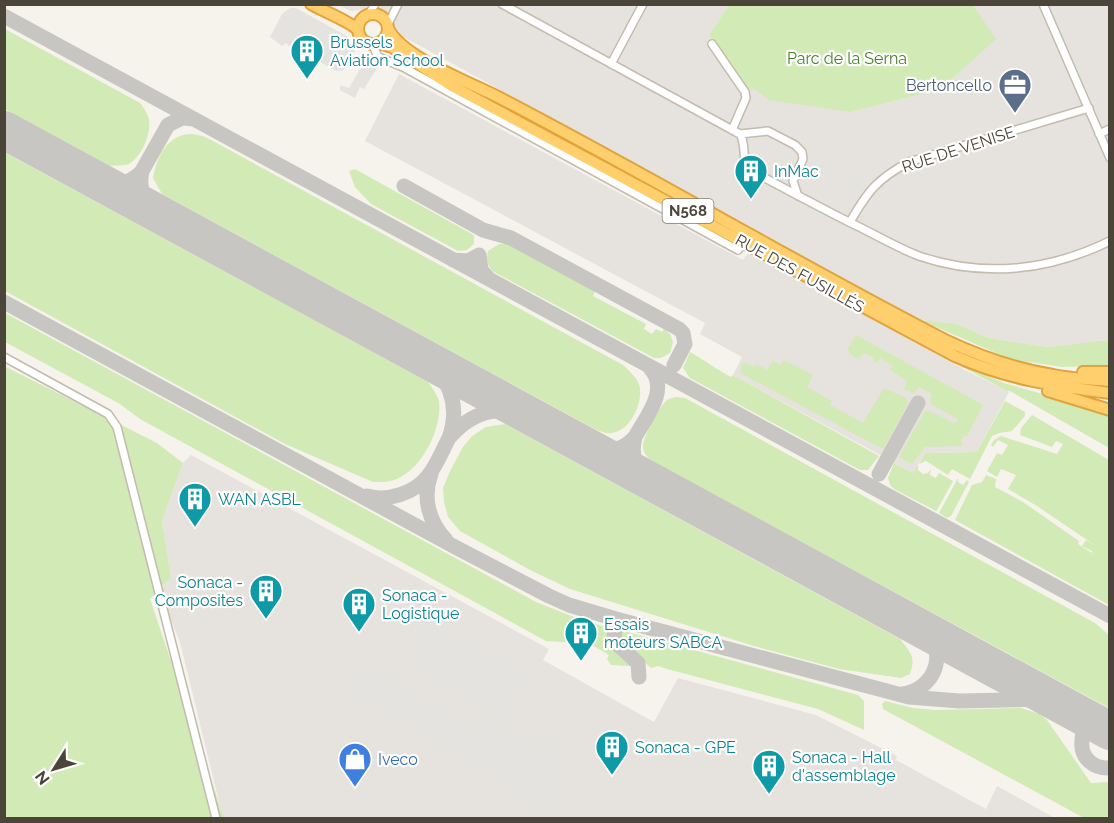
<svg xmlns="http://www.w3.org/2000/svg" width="1114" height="823" viewBox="0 0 1114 823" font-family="Raleway,sans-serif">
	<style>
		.industrial { fill: #e6e2dd }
		.green { fill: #d2eab5 }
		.parking { fill: #e5e3e0 }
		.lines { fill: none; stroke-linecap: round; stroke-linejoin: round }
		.taxiway { stroke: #c8c6c3; stroke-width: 15 }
		.runway { stroke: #c8c6c3; stroke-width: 38 }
		.minor-casing { stroke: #c2bbae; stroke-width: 10 }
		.highway-casing { stroke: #e0a43c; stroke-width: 14 }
		.minor { stroke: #fff; stroke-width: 7 }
		.highway { stroke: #ffcf6e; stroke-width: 10 }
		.labels { text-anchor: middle; stroke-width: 4.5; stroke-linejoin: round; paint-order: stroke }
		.shield { fill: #fff; stroke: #817c74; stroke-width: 1.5 }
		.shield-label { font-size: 15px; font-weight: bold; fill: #4b4439 }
		.culture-label { font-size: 16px; fill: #0d838f; stroke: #fff; text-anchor: start }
		.park-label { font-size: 16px; fill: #4a7f2a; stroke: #fff }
		.service-label { font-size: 16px; fill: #4e5e75; stroke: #fff; text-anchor: end }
		.street-label { font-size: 16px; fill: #4b4439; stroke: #fff }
		.shop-label { font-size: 16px; fill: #366cbe; stroke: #fff; text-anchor: start }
	</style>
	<rect width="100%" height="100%" fill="#f6f3ec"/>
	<!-- industrial -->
	<path class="industrial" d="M338 5H729L709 35 851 112 941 89 995 39 972 5H1109V340L1048 347 988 338 957 324 920 320 402 36 385 12 376 8 351 11Z
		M399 74 743 260 749 251 963 369 1009 392 977 452 925 453 913 473 733 375 742 357 700 334 705 323 365 141Z
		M191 455 549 649 543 660 654 722 678 678 816 715 897 756 896 760 986 809 997 786 1055 818H223L180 642 159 591 171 578 162 521 183 463Z"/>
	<!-- green -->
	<path class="green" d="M972 4 996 39 941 89 851 112 769 100 753 88 747 91 709 35 729 5Z
		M5 29 140 103C144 108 148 114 149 120 151 135 142 156 129 164 124 166 116 165 110 166L5 109Z
		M192 134 203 136 213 141 623 365C629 371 639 379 640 388 642 405 630 431 612 433 605 434 599 431 593 428L162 194 153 178C157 157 167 134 192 134Z
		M4 152 428 382C432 388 438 395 439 402 442 426 425 462 404 475 394 482 385 482 373 482L285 444 5 291Z
		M355 169 472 234 474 236V244L467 250 458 251 371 204 355 187 349 171Z
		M499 244H508L595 291 593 296 646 324 644 329 652 334 656 329 662 332 664 329 670 334 673 342 670 353 661 358H654L494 272C487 266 486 260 488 251Z
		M749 251 967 367 1004 383 1085 406 1109 415V448L1010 391H1007L749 252Z
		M5 313 536 602 579 619 609 628C605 652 627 650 630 666L611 665 607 659 609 655 590 644 587 647 579 643 546 641 140 419 120 404 5 342Z
		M920 320 957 324 988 338 1048 347 1109 340V366L1062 367 1010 359Z
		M856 335 983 405 967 436H964L961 440 962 446 925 447 912 464 899 457 925 411H930L955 424 958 419 932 405 930 402 932 394 919 387 914 393 904 389 907 381 890 370 893 366 880 358 877 363 873 360 874 358 864 353 858 359 849 353 848 348Z
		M690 352C704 360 716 369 731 377L733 375 879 456 868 470H860L690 378 683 368Z
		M784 360 813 375 807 387 832 401 830 405 863 423 884 388 906 398 908 404 883 449 742 374 740 369 744 362 754 367 756 364 767 370 773 361 781 365Z
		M4 366 157 443 183 463 162 521 171 578 150 599 224 818H5Z
		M677 397 685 398 1095 623 1109 635V708L650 460C647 456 643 453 643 447 642 439 658 410 664 403 668 398 672 398 677 397Z
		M1005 401 1025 412V416L1012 431 999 433 992 436 970 479 952 469 948 475 926 461 919 464 925 453 977 452Z
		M1032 415 1109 460V605L955 520 972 485 982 482 986 475 996 479 995 487 1023 502 1079 541 1078 544 1092 553V551L1082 546 1086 540 1096 546 1037 506 1008 489 1016 475 1001 469 997 477 987 471 997 453 1002 455 1008 445 998 440 993 447 991 445 994 440 1001 436 1057 454 1063 444 1056 441 1052 447 1020 435 1021 428Z
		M505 424 900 639C911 653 916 657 910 674L901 678 839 669 754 646 570 589 532 571 460 531 448 517 444 502 443 488 450 471 463 447 472 436 486 427Z
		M894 463 913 473 918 465V470L923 474 928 473 931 469 930 475 936 478 939 473 953 481 937 510 936 511 894 489 890 485 888 478Z
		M958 478V482L963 485 967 480 969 482 951 516 947 518 939 513Z
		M621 630 858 695 864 701V730L818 709 667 669 658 666 651 668 622 643Z
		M885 701 913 708 935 710 1021 708 1040 714 1047 720 1091 783 1109 782V818H1084L883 709 882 704Z"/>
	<!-- parking -->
	<path class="parking" d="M290 8H296L354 40 355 51 345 69 342 71 334 70 312 57 309 62 294 54 295 51 286 43 282 46 270 37 282 14Z
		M366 59 375 61 374 66 377 68 364 89 360 87 355 98 340 90V85L349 88Z
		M813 156 864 183 857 195 807 168Z
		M429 614 536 671 504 725 530 740 560 738 559 812H527L513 802 506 784 343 695 364 657 386 667 397 681 481 728 489 716 401 665 424 619Z"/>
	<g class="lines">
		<!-- taxiway -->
		<path class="taxiway" d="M4 16 1110 616
			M142 171 168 125 182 118 194 119
			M95 180C114 185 128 186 142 171 138 190 144 201 158 214
			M404 186 483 230 511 238 679 329 683 333 685 344 674 365
			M453 260 468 261 479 255 481 270 489 279
			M4 302 457 548 549 596 569 605 616 619 909 697 959 701 1047 699 1081 718C1086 726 1082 732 1082 741 1080 758 1094 769 1110 768
			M419 356C449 374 461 405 449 438 472 411 501 403 534 418
			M635 437C646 417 670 389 650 368
			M587 447C606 452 621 453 635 437 630 456 636 468 650 481
			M431 474C422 498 429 522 446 540
			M879 474 918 403
			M367 496C387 502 415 493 428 476 437 465 442 451 449 438
			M615 629 614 639 616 643 638 663 639 677
			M902 694C929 691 947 662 930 638 924 631 915 626 907 621
			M1087 718 1110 719"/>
		<!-- runway -->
		<path class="runway" d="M4 130 1110 731"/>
		<!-- minor casing -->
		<g class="minor-casing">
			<path id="minor" d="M502 4 736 132 740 134 768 131 795 145 802 152 803 159 793 181 798 196
				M1043 4 1110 158
				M369 14 375 4
				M388 24 398 4
				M372 43 378 57 403 67 738 250 743 241
				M712 44 745 92 746 98 732 130
				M611 64 643 4
				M740 134C747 146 741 158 748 169 782 187 815 205 849 222 873 233 895 247 919 256 983 278 1049 271 1110 241
				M1099 134 1110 129
				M850 222C868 191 877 179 909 162L1089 108
				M4 357 108 414 117 427 216 818"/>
		</g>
		<!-- highway casing -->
		<g class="highway-casing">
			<path id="highway" d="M311 4C323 11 351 22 358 30
				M358 29a15 15 0 1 1 30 0a15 15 0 1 1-30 0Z
				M388 28C401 57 469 82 498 97 648 175 794 262 945 340 979 356 1015 369 1053 375 1071 379 1091 379 1110 381
				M379 43 392 47 452 86 955 356C1007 379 1054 386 1110 393
				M1083 372H1110
				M1048 391 1110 410"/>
		</g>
		<!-- minor -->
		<use href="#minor" class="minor"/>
		<!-- highway -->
		<use href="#highway" class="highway"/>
	</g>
	<!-- icons -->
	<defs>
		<g id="building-pin" transform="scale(1.725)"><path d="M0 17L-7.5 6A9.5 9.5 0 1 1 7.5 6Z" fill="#0f9aa8" stroke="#fff"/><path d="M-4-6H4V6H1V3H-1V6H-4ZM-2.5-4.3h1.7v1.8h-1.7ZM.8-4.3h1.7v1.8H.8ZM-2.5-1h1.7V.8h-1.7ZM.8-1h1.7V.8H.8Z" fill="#fff"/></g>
		<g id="office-pin" transform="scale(1.725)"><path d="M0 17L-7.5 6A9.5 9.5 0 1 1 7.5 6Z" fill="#5c6f8a" stroke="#fff"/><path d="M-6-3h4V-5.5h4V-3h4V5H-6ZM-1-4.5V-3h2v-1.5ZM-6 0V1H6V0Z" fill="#fff"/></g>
		<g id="shop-pin" transform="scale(1.725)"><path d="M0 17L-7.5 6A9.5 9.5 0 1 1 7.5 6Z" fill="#3f7fe0" stroke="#fff"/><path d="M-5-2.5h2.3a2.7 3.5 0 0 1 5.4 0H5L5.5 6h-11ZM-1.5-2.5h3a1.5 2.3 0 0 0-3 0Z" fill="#fff"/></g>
	</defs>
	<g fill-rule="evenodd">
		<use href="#building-pin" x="307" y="51"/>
		<use href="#office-pin" x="1015" y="85"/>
		<use href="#building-pin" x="751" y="171"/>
		<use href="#building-pin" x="195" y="499"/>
		<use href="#building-pin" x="266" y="591"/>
		<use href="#building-pin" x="359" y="604"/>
		<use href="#building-pin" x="581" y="633"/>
		<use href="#building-pin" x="612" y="747"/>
		<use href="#shop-pin" x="355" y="759"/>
		<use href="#building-pin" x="769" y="766"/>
	</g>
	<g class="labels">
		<!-- shield labels -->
		<rect class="shield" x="662.5" y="199" width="51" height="24" rx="4.5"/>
		<g class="shield-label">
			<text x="688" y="216">N568</text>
		</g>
		<!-- culture labels -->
		<g class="culture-label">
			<text x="330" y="48">Brussels<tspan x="330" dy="18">Aviation School</tspan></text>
			<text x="774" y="177">InMac</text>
			<text x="218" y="505">WAN ASBL</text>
			<text x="243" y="588" text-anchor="end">Sonaca -<tspan x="243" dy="18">Composites</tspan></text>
			<text x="382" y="601">Sonaca -<tspan x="382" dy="18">Logistique</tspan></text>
			<text x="604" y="630">Essais<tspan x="604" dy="18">moteurs SABCA</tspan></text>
			<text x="635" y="753">Sonaca - GPE</text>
			<text x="792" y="763">Sonaca - Hall<tspan x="792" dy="18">d'assemblage</tspan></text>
		</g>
		<!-- park labels -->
		<g class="park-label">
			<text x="847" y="64">Parc de la Serna</text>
		</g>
		<!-- service labels -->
		<g class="service-label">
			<text x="992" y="91">Bertoncello</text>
		</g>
		<!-- street labels -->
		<g class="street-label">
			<text transform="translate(958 149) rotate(-18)" y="6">RUE DE VENISE</text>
			<text transform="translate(800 273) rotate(29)" y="6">RUE DES FUSILLÉS</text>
		</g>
		<!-- shop labels -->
		<g class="shop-label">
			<text x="378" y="765">Iveco</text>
		</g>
	</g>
	<!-- border -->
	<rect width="1114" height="823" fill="none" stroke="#4b4439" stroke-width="12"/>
	<!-- north arrow -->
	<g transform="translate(54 769) rotate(233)" stroke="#ffffff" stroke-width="4.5" paint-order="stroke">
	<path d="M0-4.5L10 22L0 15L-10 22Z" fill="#4b4439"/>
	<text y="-9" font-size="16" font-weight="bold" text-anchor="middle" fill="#4b4439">N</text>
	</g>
</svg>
